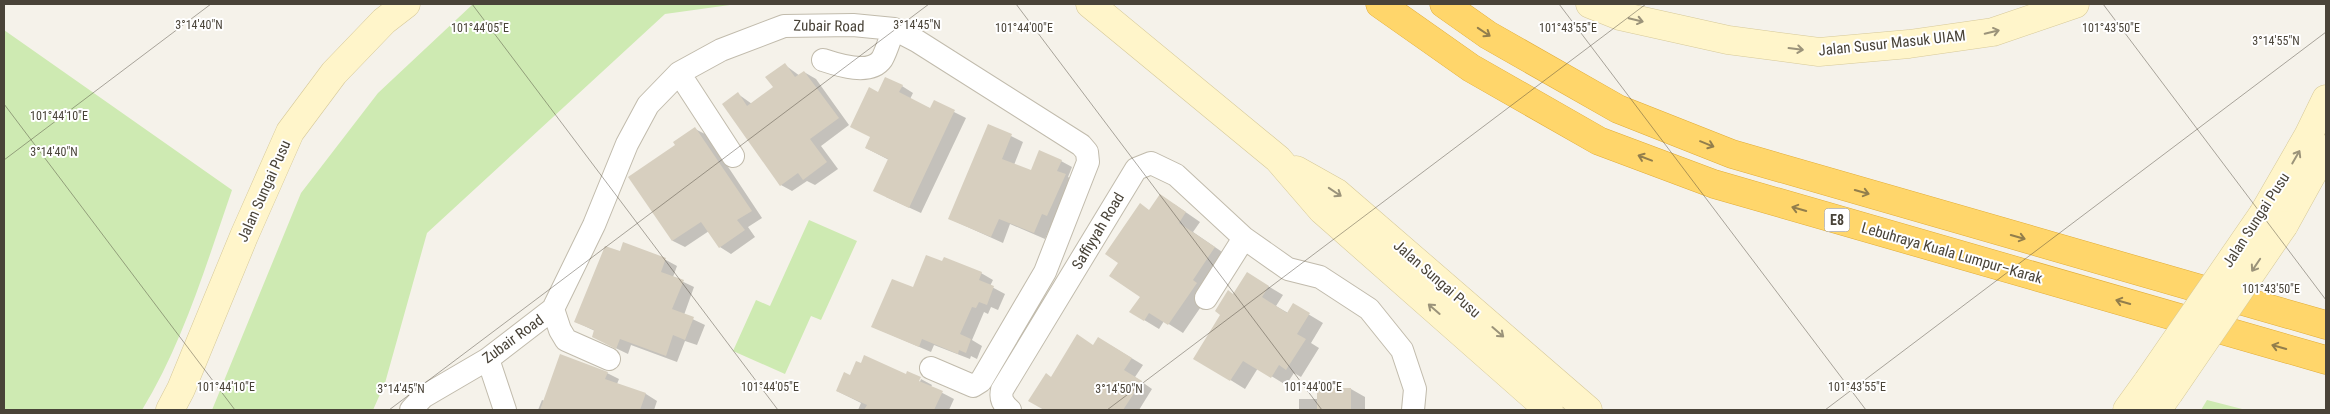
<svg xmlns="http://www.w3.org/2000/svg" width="2330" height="414" viewBox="0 0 2330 414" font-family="'Roboto Condensed',sans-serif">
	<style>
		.green { fill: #ceeab2 }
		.shadow { fill: #0003 }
		.building { fill: #d7cfbf }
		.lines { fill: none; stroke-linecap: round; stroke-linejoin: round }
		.street-casing { stroke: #c1bbac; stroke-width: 24 }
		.secondary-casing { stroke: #d6c999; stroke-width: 29 }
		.highway-casing { stroke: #e0ac39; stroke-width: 29 }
		.street { stroke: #fff; stroke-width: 22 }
		.secondary { stroke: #fff5ca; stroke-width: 28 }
		.highway { stroke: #ffd66b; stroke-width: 28 }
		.secondary-bridge-casing { stroke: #d6c999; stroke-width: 29; stroke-linecap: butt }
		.secondary-bridge { stroke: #fff5ca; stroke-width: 28 }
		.oneway { stroke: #9b937a }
		.oneway2 { stroke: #927e4c }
		.ticks { fill: none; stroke: #494338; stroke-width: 1; stroke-opacity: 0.45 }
		.labels { text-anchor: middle; stroke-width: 4; stroke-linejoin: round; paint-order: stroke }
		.shield { fill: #fff; stroke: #807b74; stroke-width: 1 }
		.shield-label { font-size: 14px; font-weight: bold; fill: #494338 }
		.street-label { font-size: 15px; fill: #494338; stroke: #fff }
		.ticks-label { font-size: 12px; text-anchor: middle; fill: #494338; stroke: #fff; stroke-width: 4; stroke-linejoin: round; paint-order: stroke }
	</style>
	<rect width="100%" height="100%" fill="#f5f2ea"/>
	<!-- green -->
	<path class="green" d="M473 4H737L665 14 427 233 385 383 373 410H212L301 193 378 93Z
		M4 30 232 190C206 265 183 343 142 410H4Z
		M809 220 857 241 821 320 811 316 785 374 733 351 756 300 770 306Z
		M2207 400 2246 410H2201Z"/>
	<!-- shadow -->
	<path class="shadow" d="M785 65 800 76 804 72 816 79 849 125 821 146 838 169 815 185 807 181 792 191 781 185 738 94 752 104 774 88Z
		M902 86 913 93 910 99 931 109 934 102 966 118 921 213 886 197 889 160 866 148 871 137 879 94Z
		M989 125 1023 142 1014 165 1031 172 1061 161 1072 167 1068 177 1076 182 1054 219 1045 239 1010 224 1003 243 950 219Z
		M695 129 707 135 762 218 748 227 755 237 731 254 720 247 709 231 685 247 673 241 630 177 677 145Z
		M1174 204 1200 222 1193 232 1228 256 1211 292 1183 333 1164 321 1159 329 1131 312 1141 296 1150 211Z
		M624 244 666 260 677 266 673 277 694 287 684 315 705 325 697 345 685 341 677 362 631 345 628 354 605 343 595 331 576 322 621 253Z
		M981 273 993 280 990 286 1005 294 998 310 991 307 988 314 984 312 972 340 982 346 977 359 971 356 970 359 934 345 931 352 873 327 913 289Z
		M1261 282 1283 295 1276 306 1288 313 1293 305 1323 323 1311 343 1319 348 1301 377 1294 373 1286 385 1258 368 1245 389 1195 358 1234 295Z
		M1110 345 1143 365 1135 377 1152 389 1139 410H1046L1030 400 1052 378 1094 346Z
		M607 373 619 379 617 384 646 394 657 401 654 410H538L542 400 545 401Z
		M850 376 918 387 921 379 932 385 931 387 954 399 949 410H858L861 403 837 391Z
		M1351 389 1365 397V409L1368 410H1299V399H1318Z"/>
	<!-- building -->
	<path class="building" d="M785 63 795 77 804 71 839 118 810 139 827 162 803 180 798 173 780 186 722 104 738 92 747 106 773 87 765 77Z
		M885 77 903 85 899 92 930 108 934 100 955 110 909 208 873 191 888 159 865 148 870 137 850 127 869 87 878 92Z
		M988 124 1012 134 1002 159 1031 170 1039 150 1062 160 1057 171 1066 174 1047 216 1042 214 1034 233 999 219 991 237 948 219Z
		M695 127 752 211 737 220 745 230 719 248 701 222 672 241 628 177 675 145 673 142Z
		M1160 194 1186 212 1179 223 1215 247 1193 280 1197 283 1168 325 1149 313 1144 321 1129 312 1140 297 1109 276 1118 263 1105 254 1140 203 1149 210Z
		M623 242 666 258 661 272 684 280 672 309 694 317 685 340 673 335 666 356 620 339 616 349 592 337 594 330 574 322 605 246 620 251Z
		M926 255 942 261 944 257 982 272 979 280 994 286 987 305 979 302 976 308 972 307 960 334 971 339 966 353 959 350 958 354 922 339 919 347 871 327 892 279 913 287Z
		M1247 272 1269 286 1262 297 1287 313 1293 303 1310 313 1297 334 1306 339 1286 370 1279 365 1271 378 1243 361 1230 381 1193 359 1220 315 1215 311 1228 290 1233 294Z
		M1077 334 1093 345 1098 337 1132 358 1124 370 1142 381 1123 410H1044L1028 401 1046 373 1051 377Z
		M560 354 608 372 605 379 646 393 640 410H540Z
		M864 355 906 374 907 371 921 377 919 381 943 391 934 410H864L867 405 836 391 844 372 850 375 856 361 861 363Z
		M1317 388H1351V410H1317Z"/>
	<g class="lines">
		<!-- street casing -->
		<g class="street-casing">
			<path id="street" d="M823 60C838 65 870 76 882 59 887 50 890 38 894 29
				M679 73 733 156
				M1206 298 1244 238
				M553 309 560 330 566 340 609 359
				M488 359 505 410
				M411 410 423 397 488 359 553 309 594 225 627 144 648 105 679 73 721 50 784 26 853 25 894 29 917 41 1081 145 1087 152 1088 162 1045 272 981 381 973 386 931 368
				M1010 410C1003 404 1000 399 1002 390L1136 169 1151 163 1176 175 1244 238 1288 269 1320 277 1369 309 1402 350 1415 389 1413 410"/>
		</g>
		<!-- secondary casing -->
		<g class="secondary-casing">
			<path id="secondary" d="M1090 4 1278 159 1322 210 1549 410
				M1590 4 1620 16 1728 40 1819 52 1909 44 1993 32 2075 4
				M1296 170 1337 193 1588 410
				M2263 214 2308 136 2326 99
				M2284 225 2326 149
				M170 410 181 389 244 236 290 132 334 73 384 21 406 4
				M2127 410 2148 381
				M2157 410 2169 393"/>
		</g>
		<!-- highway casing -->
		<g class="highway-casing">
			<path id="highway" d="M1380 4 1471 68 1599 141 1714 184 2326 360
				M1444 4 1488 35 1618 109 1732 154 2326 325"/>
		</g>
		<!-- street -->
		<use href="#street" class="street"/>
		<!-- secondary -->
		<use href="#secondary" class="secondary"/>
		<!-- highway -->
		<use href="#highway" class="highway"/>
		<!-- secondary-bridge casing -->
		<g class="secondary-bridge-casing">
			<path id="secondary-bridge" d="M2148 381 2263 214
				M2169 393 2284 225"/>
		</g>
		<!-- secondary-bridge -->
		<use href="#secondary-bridge" class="secondary-bridge"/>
	</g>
	<!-- one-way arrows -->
	<defs><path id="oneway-shaft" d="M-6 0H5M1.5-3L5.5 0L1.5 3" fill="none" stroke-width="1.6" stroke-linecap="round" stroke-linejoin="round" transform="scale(1.25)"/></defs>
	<g class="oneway">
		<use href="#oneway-shaft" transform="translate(1636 20) rotate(13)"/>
		<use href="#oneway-shaft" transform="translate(1992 32) rotate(-13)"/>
		<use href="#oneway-shaft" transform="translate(1796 49) rotate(7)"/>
		<use href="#oneway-shaft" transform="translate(2296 157) rotate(-60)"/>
		<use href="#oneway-shaft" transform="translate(1335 192) rotate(34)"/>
		<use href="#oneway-shaft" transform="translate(2256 265) rotate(124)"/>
		<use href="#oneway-shaft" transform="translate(1434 309) rotate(-139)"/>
		<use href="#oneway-shaft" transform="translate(1498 332) rotate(41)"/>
	</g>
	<g class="oneway2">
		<use href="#oneway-shaft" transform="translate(1484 32) rotate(34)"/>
		<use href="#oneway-shaft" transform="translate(1707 144) rotate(22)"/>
		<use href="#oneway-shaft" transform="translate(1645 158) rotate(-159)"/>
		<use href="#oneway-shaft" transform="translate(1862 192) rotate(16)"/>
		<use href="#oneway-shaft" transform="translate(1799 209) rotate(-164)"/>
		<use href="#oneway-shaft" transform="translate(2018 237) rotate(16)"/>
		<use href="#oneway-shaft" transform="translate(2123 302) rotate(-164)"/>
		<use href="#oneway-shaft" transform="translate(2279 347) rotate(-164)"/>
	</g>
	<!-- ticks -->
	<path class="ticks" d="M472 4 778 410M1016 4 1322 410M1559 4 1866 410M2103 4 2326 300M4 104 235 410M4 160 211 4M389 410 929 4M1107 410 1646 4M1825 410 2326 32"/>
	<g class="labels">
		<!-- shield labels -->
		<rect class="shield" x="1824.5" y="208.5" width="25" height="23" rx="4"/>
		<g class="shield-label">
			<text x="1837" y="225">E8</text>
		</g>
		<!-- street labels -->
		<g class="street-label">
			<text transform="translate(829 26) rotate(1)" y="5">Zubair Road</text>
			<text transform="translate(1892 43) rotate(-6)" y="5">Jalan Susur Masuk UIAM</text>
			<text transform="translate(264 191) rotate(-66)" y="5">Jalan Sungai Pusu</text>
			<text transform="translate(2256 220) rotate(-57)" y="5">Jalan Sungai Pusu</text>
			<text transform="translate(1098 231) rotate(-59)" y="5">Saffiyyah Road</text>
			<text transform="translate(1952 253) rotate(16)" y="5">Lebuhraya Kuala Lumpur–Karak</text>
			<text transform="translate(1437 279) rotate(41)" y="5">Jalan Sungai Pusu</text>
			<text transform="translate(513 339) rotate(-36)" y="5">Zubair Road</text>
		</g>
	</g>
	<g class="ticks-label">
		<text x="199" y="29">3°14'40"N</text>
		<text x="917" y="29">3°14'45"N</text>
		<text x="1024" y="32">101°44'00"E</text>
		<text x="480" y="32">101°44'05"E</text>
		<text x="1568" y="32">101°43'55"E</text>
		<text x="2111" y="32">101°43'50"E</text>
		<text x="2276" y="45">3°14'55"N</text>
		<text x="59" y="120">101°44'10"E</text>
		<text x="54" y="156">3°14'40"N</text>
		<text x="2271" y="293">101°43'50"E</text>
		<text x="226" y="391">101°44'10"E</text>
		<text x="770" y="391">101°44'05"E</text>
		<text x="1313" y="391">101°44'00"E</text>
		<text x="1857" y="391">101°43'55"E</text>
		<text x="401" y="393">3°14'45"N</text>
		<text x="1119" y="393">3°14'50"N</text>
	</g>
	<!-- border -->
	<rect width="2330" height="414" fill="none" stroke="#494338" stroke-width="10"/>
</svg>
